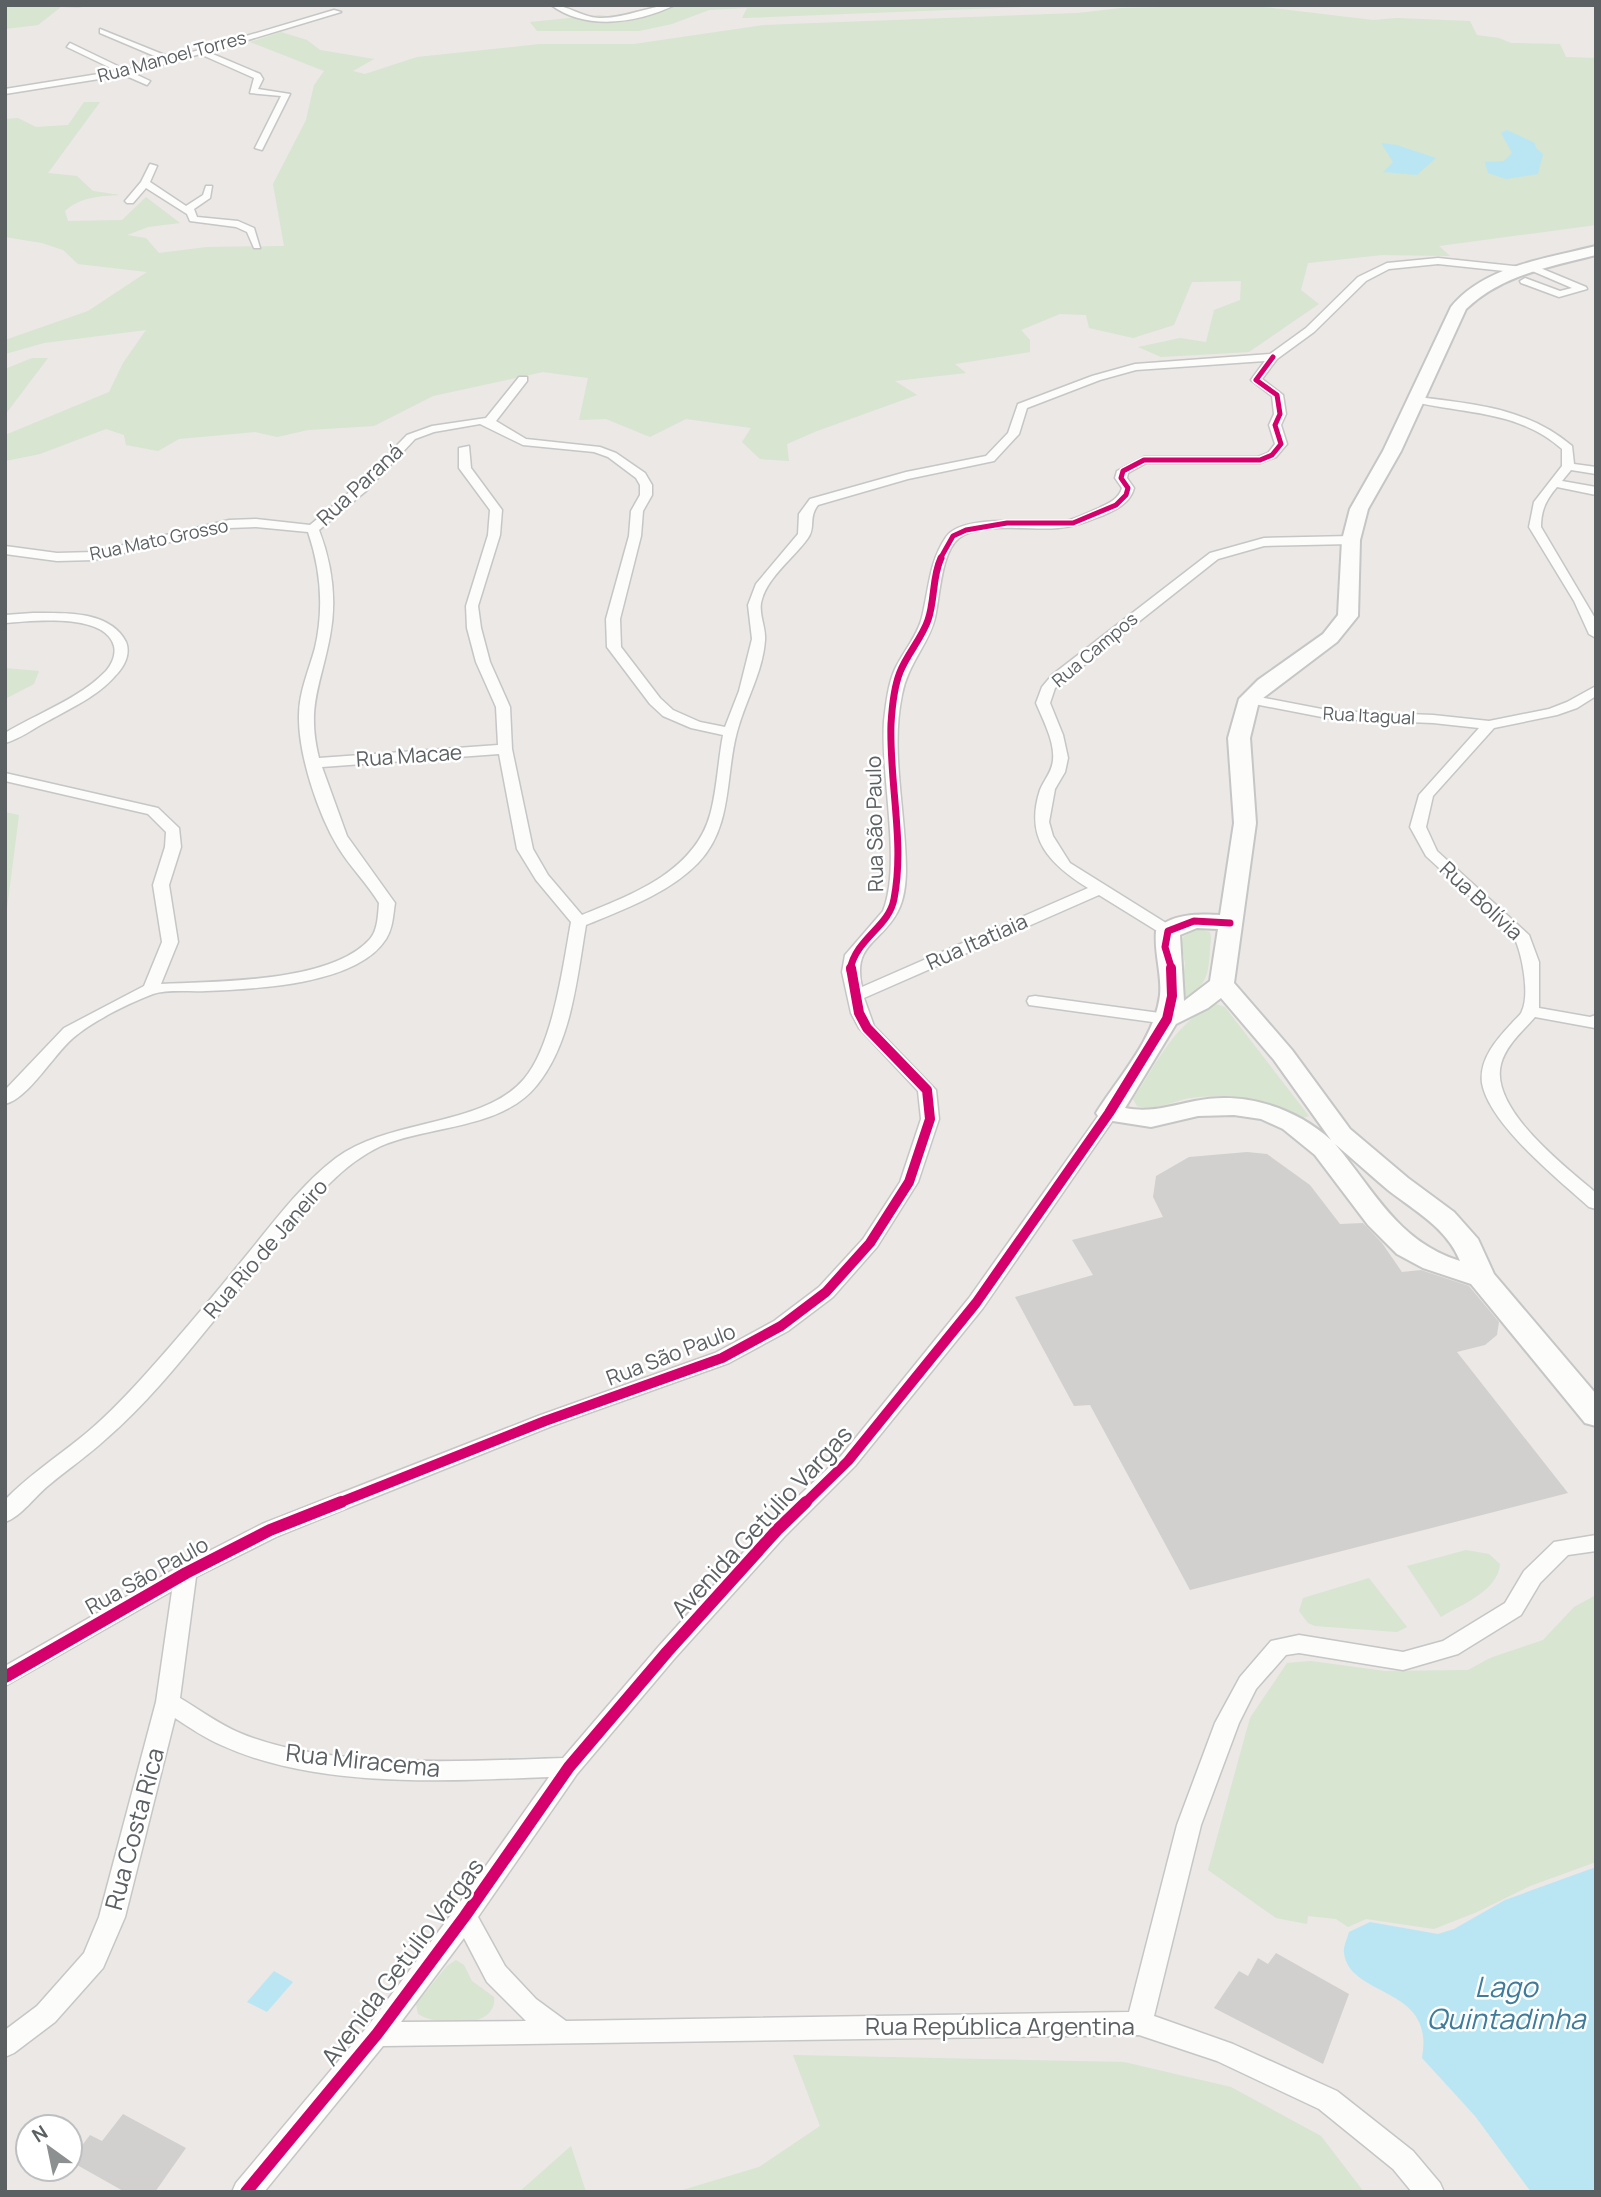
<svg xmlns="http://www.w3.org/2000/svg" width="1601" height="2197" viewBox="0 0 1601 2197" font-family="Manrope,sans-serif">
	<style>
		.green { fill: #d7e5d1 }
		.water { fill: #bae6f4 }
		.building { fill: #d2d0cf }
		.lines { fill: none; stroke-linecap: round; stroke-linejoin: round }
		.street-casing { stroke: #c6c6c6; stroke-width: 3 }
		.secondary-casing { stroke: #c6c6c6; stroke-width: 4 }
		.street { fill: #fcfcfb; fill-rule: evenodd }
		.secondary { fill: #fcfcfb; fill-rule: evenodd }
		.cycleway-far3-casing { stroke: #fff; stroke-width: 8 }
		.cycleway-far2-casing { stroke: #fff; stroke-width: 10 }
		.cycleway-far1-casing { stroke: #fff; stroke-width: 14 }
		.cycleway-casing { stroke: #fff; stroke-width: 17 }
		.cycleway-far3 { stroke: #d6006c; stroke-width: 5 }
		.cycleway-far2 { stroke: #d6006c; stroke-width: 7 }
		.cycleway-far1 { stroke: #d6006c; stroke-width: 10 }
		.cycleway { stroke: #d6006c; stroke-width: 12 }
		.labels { text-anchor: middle; stroke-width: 5; stroke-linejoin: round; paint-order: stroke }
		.far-street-label { font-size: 18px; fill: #5b6063; stroke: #fff }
		.street-label { font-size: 21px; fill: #5b6063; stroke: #fff }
		.near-street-label { font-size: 24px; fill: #5b6063; stroke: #fff }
		.near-water-label { font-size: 28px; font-style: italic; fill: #3e7c9b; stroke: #fff }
	</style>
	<rect width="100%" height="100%" fill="#ebe8e5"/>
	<!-- green -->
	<path class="green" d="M5 5 10 7 92 5 78 8 61 7 38 25 5 29Z
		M681 5H1072L742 18 747 8 709 10 672 24 639 31H537L530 22 599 15 621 18Z
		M1248 5 1373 20 1397 18 1470 21 1477 35 1499 38 1511 43 1560 44 1566 57 1596 58V225L1439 246 1450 256 1382 255 1308 263 1301 290 1319 304 1249 352 1161 357 1138 347 1180 338 1206 342 1214 310 1240 300 1241 281 1192 282 1174 325 1133 338 1089 328 1086 315 1060 314 1021 330 1030 340V352L955 364 966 373 895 381 917 395 817 431 787 444 789 461 760 459 742 442 751 428 686 419 650 437 606 419 579 420 588 378 543 372 433 396 374 426 308 430 277 437 255 432 179 439 158 451 126 445 124 435 106 429 40 454 5 461V435L109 392 123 363 146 330 44 343 5 354V340L88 311 147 272 78 264 63 250 42 243 5 237V119L18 118 36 127 68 125 84 102H100L48 173 77 176 93 191 120 195C100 196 80 197 65 211L68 221 122 220 146 197 180 223 148 227 127 235 146 238 159 253 207 247 284 246 273 184 306 120 314 85 324 71 250 42 281 32 307 40 320 50 374 59 353 71 365 74 417 57 540 44H634L764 25 1078 13 1121 8Z
		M32 358H48L5 415V369Z
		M5 668 39 671 34 684 5 699Z
		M5 812 19 815 5 924Z
		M1197 928 1210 932 1211 938C1208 965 1212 983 1186 998L1181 997 1185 963 1181 943 1183 937Z
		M1216 1004 1225 1007 1309 1116 1303 1118C1271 1098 1227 1094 1190 1098 1172 1101 1155 1112 1137 1106L1133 1099C1156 1065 1176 1020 1216 1004Z
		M1466 1550 1489 1554 1500 1564C1498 1591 1462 1604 1441 1617L1407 1566Z
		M1369 1578 1407 1627 1397 1632 1315 1626 1308 1623 1299 1611 1303 1598Z
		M1596 1595V1862L1530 1886 1477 1912 1434 1929 1366 1919 1348 1927 1336 1919 1308 1916 1307 1924 1276 1918 1208 1870 1250 1718 1287 1663 1311 1661 1385 1671 1468 1670 1490 1658 1543 1640 1574 1607Z
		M456 1960 464 1965 472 1981 494 1997C498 2030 436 2026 418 2014L416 2004 447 1966Z
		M793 2055 1124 2062 1231 2087 1321 2136 1364 2192H676L759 2167 820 2126Z
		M571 2146 586 2192H519Z"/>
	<!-- water -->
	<path class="water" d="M1507 130 1535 143 1536 148 1543 154 1538 174 1506 179 1488 173 1485 162 1504 161 1512 153 1501 133Z
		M1381 143 1397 145 1436 158 1417 175 1383 172 1393 162Z
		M1596 1867V2192H1531L1475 2116 1422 2058C1423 2051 1424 2043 1423 2036 1418 1988 1349 1993 1344 1953 1343 1947 1347 1939 1349 1932L1370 1922 1438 1934 1454 1929 1505 1900Z
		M274 1971 293 1982 267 2012 247 2002Z"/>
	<!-- building -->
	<path class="building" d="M1247 1152 1267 1154 1310 1185 1340 1224 1363 1223 1382 1243 1402 1272 1421 1270 1469 1286 1499 1322 1497 1335 1485 1345 1457 1352 1568 1493 1190 1590 1090 1405 1074 1406 1015 1297 1093 1275 1072 1240 1163 1217 1153 1197 1156 1176 1189 1157Z
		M1276 1953 1349 1994 1323 2064 1214 2008 1239 1971 1248 1976 1258 1958 1268 1964Z
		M123 2114 186 2148 155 2192H125L70 2161 90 2135 102 2141Z"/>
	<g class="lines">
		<!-- street casing -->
		<g class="street-casing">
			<path id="street" d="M551 5C568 5 581 17 599 18 625 19 649 5 675 5 638 23 586 31 551 5Z
				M334 10 341 12 208 52 260 74 263 79 258 89 290 94 262 150 255 148 281 96 250 93 254 78 200 54 133 73 150 81 147 85 124 75 5 94V89L117 71 67 47 70 43 126 70 164 60 100 33V29L172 58Z
				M150 164 157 166 150 182 186 206 203 195 206 186H212L210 198 194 209 197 217 238 221 254 228 260 248H254L247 232 236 227 190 221 187 214 146 188 133 203H127L125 201 141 182Z
				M1438 258 1523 267 1528 270 1523 273 1438 264 1389 269 1366 281 1314 332 1277 359 1262 379 1283 395 1286 414 1281 425 1287 444 1276 457 1260 463H1146L1128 473 1127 478 1134 488C1130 503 1117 509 1104 515 1088 521 1075 527 1058 528 1032 531 981 521 959 538 941 552 940 596 935 618 929 644 908 663 902 695 890 752 906 812 906 870 906 882 904 900 898 911 882 943 852 943 862 987L1088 888C1050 864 1024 839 1040 790 1044 780 1052 772 1053 760 1055 742 1043 720 1036 703L1042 687 1052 675 1210 553 1264 538 1351 536 1357 540 1351 544 1264 546 1218 559 1055 688 1050 703 1063 735 1068 758 1065 772 1055 789 1049 822 1053 836 1070 863 1174 928 1176 931 1174 934H1162L1099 895 864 998 874 1026 936 1090 939 1119 918 1182 877 1247 833 1297 788 1331 729 1363 552 1426 278 1536 196 1577 180 1698C200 1710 219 1724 240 1733 328 1770 468 1761 563 1758L659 1646 769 1524 841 1456 969 1298 1103 1109H1115L1118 1113 983 1308 855 1466 785 1536 675 1658 577 1774 478 1917 505 1966 536 1999 566 2021 1129 2012 1177 1825 1215 1723 1240 1677 1271 1641 1299 1635 1403 1652 1443 1641 1505 1603 1524 1571 1554 1542 1596 1535V1551L1568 1555 1540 1583 1521 1615 1458 1654 1403 1670 1299 1653 1286 1655 1256 1689 1239 1723 1201 1825 1154 2016 1233 2044 1337 2091 1413 2151 1440 2183 1444 2192H1412L1393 2169 1319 2109 1217 2061 1139 2035 383 2046 264 2192H232L236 2183 368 2026 456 1908 549 1777C446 1781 317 1789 221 1745 205 1738 190 1728 175 1718L125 1917 103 1968 55 2022 14 2053 5 2057V2030L37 2006 84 1953 99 1917 156 1702 172 1591 5 1686V1666L178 1567 262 1524 538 1416 715 1353 774 1321 819 1287 863 1239 900 1182 921 1119 918 1091 859 1028 851 1013 842 972 845 955 883 911C902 863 880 775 884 721 886 704 888 684 895 669 903 652 918 635 922 617 929 589 929 562 946 537 964 511 1042 526 1070 520 1080 517 1090 512 1099 508 1109 503 1119 499 1122 488L1115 478 1117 471 1144 457H1258L1268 453 1275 444 1269 425 1274 414 1272 396 1251 380 1265 361 1136 370 1100 380 1027 408 1019 434 994 461 908 479 818 505C808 518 816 527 808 538 793 559 766 578 761 603 759 615 766 628 765 640 763 672 745 701 737 732 725 776 733 827 698 863 669 893 625 909 586 925 577 977 572 1042 537 1085 501 1130 430 1125 381 1146 362 1155 345 1168 330 1183 284 1227 248 1280 207 1329 176 1367 144 1406 107 1438 89 1455 68 1469 49 1485 36 1495 21 1517 5 1522V1500C27 1477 54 1459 79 1439 102 1421 123 1399 143 1377 180 1336 215 1294 250 1251 276 1219 302 1184 336 1158 390 1118 483 1127 524 1079 553 1045 563 966 571 922L536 880 517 849 499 754 322 767 347 836 395 903C393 915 393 928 386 939 357 985 256 989 206 991 190 992 168 989 153 994 129 1003 93 1021 73 1038 54 1054 28 1099 5 1104V1090L64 1028 144 986 162 942 153 885 165 847 166 832 148 814 5 781V773L158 808 179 828 181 847 169 885 178 942 161 984C217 981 331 983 370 939 378 930 378 914 379 903 367 883 350 867 338 847 318 814 298 754 299 715 299 692 309 670 315 648 324 609 321 570 308 532L256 527 229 528 94 560 57 561 5 554V546L57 553 94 552 229 520 256 519 310 525 358 485 407 435 432 426 486 418 519 377H527V381L496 421 526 439 600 447 616 453 645 473 652 485V495L643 511 641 536 620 619 621 647 660 698 673 710 700 722 725 727 739 691 752 639 748 605 756 584 798 534 799 514 810 499 906 472 986 456 1008 433 1018 404 1092 376 1135 364 1270 354 1306 328 1358 277 1387 263ZM480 424 523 445 594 452 608 457 636 478 640 485V495L631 511 629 536 606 619 607 647 650 704 663 716 691 728 723 735C718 761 717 790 710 815 694 872 631 895 582 915L548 875 533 849 512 749 510 707 490 662 481 628 478 606 500 535 502 510 471 468 469 446 459 448V468L490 510 488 535 466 606 467 628 476 662 496 707 498 745 319 758C306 706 321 685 330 636 337 600 332 564 319 530L366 491 415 439 434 432ZM464 1938 487 1982 526 2021 401 2022Z
				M1533 265 1586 287 1587 289 1559 297 1521 283 1520 281 1525 278 1560 291 1572 288 1530 270 1528 268Z
				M1418 397C1473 404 1528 408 1572 446L1574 464 1596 467V474L1571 470 1562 481 1596 487V495L1557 487C1546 500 1541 510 1541 527L1596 620V638L1589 634 1574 601 1529 527 1534 502 1562 466V449C1519 411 1468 414 1414 402L1412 400Z
				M33 613C63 613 110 610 126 642 131 654 124 667 115 676 98 696 71 708 48 721 34 728 20 739 5 743V733C38 713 79 699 106 671 112 664 116 655 114 646 105 612 31 621 5 623V615Z
				M1596 686V696L1577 708 1557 715 1494 728 1433 796 1426 827 1437 851 1529 935 1539 962V1008L1590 1017 1596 1015 1595 1028 1535 1017C1523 1031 1506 1045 1501 1064 1489 1109 1566 1167 1596 1193V1209L1589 1207C1559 1180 1489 1124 1482 1083 1479 1059 1497 1039 1512 1023 1515 1019 1521 1015 1522 1011 1530 994 1522 953 1514 937L1426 856 1410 827 1419 795 1479 728 1433 723 1332 719 1249 703 1242 699 1249 695 1332 711 1433 715 1489 721 1549 709 1567 702Z
				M1035 996 1167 1014 1175 1019 1167 1024 1029 1005 1027 1001 1029 997Z"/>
		</g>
		<!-- secondary casing -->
		<g class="secondary-casing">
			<path id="secondary" d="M1596 246V255C1549 267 1502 275 1466 309L1401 451 1368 509 1360 540 1358 616 1337 642 1259 701 1250 738 1256 823 1234 983 1292 1050 1350 1129 1408 1178 1454 1212 1478 1239 1494 1274 1596 1394V1426L1585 1423 1471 1284 1423 1268 1397 1254 1368 1225 1315 1155 1283 1129 1261 1119 1234 1115 1198 1116 1151 1127 1100 1119 1096 1113C1118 1078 1155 1038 1160 995 1162 974 1154 953 1156 931 1169 913 1201 914 1220 915L1234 823 1228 738 1239 699 1258 680 1323 634 1338 615 1342 540 1350 509 1383 451 1451 307C1484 266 1548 258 1596 246ZM1197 928 1218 929 1210 981 1184 1001 1180 935ZM1221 998 1274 1060 1331 1140C1295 1107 1243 1091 1195 1101 1170 1106 1150 1113 1125 1108L1176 1024 1208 1008ZM1335 1144C1353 1159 1370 1175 1388 1190 1415 1211 1447 1228 1460 1261 1397 1241 1375 1191 1335 1144Z"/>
		</g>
		<!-- street -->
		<use href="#street" class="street"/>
		<!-- secondary -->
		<use href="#secondary" class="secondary"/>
		<!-- cycleway-far3 casing -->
		<g class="cycleway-far3-casing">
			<path id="cycleway-far3" d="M940 559 953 536 966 530 1007 523H1073L1116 505 1126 495 1128 488 1121 478 1123 471 1144 460H1260L1272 455 1281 444 1275 425 1280 414 1277 395 1256 380 1273 357"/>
		</g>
		<!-- cycleway-far2 casing -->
		<g class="cycleway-far2-casing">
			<path id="cycleway-far2" d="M850 970C856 938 889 927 894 899 905 843 889 782 891 724 892 707 894 687 900 672 907 654 922 638 928 620 935 600 932 577 941 558
				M1172 970 1165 947 1168 931 1194 921 1230 923"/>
		</g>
		<!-- cycleway-far1 casing -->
		<g class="cycleway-far1-casing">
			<path id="cycleway-far1" d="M336 1504 545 1421 722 1358 781 1326 826 1292 870 1243 909 1182 930 1119 927 1090 867 1028 859 1013 851 968
				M804 1504 848 1461 976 1303 1109 1113 1167 1019 1172 996 1171 968"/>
		</g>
		<!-- cycleway casing -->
		<g class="cycleway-casing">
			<path id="cycleway" d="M5 1677 186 1573 270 1530 341 1502
				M246 2192 377 2034 465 1916 569 1767 667 1652 777 1530 806 1502"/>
		</g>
		<!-- cycleway-far3 -->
		<use href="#cycleway-far3" class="cycleway-far3"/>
		<!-- cycleway-far2 -->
		<use href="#cycleway-far2" class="cycleway-far2"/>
		<!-- cycleway-far1 -->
		<use href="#cycleway-far1" class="cycleway-far1"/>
		<!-- cycleway -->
		<use href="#cycleway" class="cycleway"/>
	</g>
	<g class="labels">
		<!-- far-street labels -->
		<g class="far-street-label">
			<text transform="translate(172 57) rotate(-15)" y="6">Rua Manoel Torres</text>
			<text transform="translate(159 540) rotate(-12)" y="6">Rua Mato Grosso</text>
			<text transform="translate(1095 650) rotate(-40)" y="6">Rua Campos</text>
			<text transform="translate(1369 716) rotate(3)" y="6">Rua Itagual</text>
		</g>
		<!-- street labels -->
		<g class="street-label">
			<text transform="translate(360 485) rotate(-43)" y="7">Rua Paraná</text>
			<text transform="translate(409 756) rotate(-4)" y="7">Rua Macae</text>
			<text transform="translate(875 824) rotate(-91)" y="7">Rua São Paulo</text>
			<text transform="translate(1481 901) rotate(43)" y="7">Rua Bolívia</text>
			<text transform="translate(977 942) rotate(-24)" y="7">Rua Itatiaia</text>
			<text transform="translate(266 1249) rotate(-49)" y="7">Rua Rio de Janeiro</text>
			<text transform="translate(671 1355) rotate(-21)" y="7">Rua São Paulo</text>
			<text transform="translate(147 1576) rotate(-29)" y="7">Rua São Paulo</text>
		</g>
		<!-- near-street labels -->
		<g class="near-street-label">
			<text transform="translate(762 1522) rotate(-47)" y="8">Avenida Getúlio Vargas</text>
			<text transform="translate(363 1761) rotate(6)" y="8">Rua Miracema</text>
			<text transform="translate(135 1829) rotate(-75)" y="8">Rua Costa Rica</text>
			<text transform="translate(403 1962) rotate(-53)" y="8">Avenida Getúlio Vargas</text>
			<text x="1000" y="2035">Rua República Argentina</text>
		</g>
		<!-- near-water labels -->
		<g class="near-water-label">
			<text x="1506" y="1997">Lago<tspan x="1506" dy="32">Quintadinha</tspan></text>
		</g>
	</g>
	<!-- border -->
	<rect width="1601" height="2197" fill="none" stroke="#5b6063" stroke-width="14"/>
	<!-- north arrow -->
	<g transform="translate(49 2148) rotate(327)"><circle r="33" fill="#ffffff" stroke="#bdbfc1" stroke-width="2"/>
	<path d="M0-5L12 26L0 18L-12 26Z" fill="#8d9090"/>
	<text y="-10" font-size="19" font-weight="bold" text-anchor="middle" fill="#5b6063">N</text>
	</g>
</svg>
